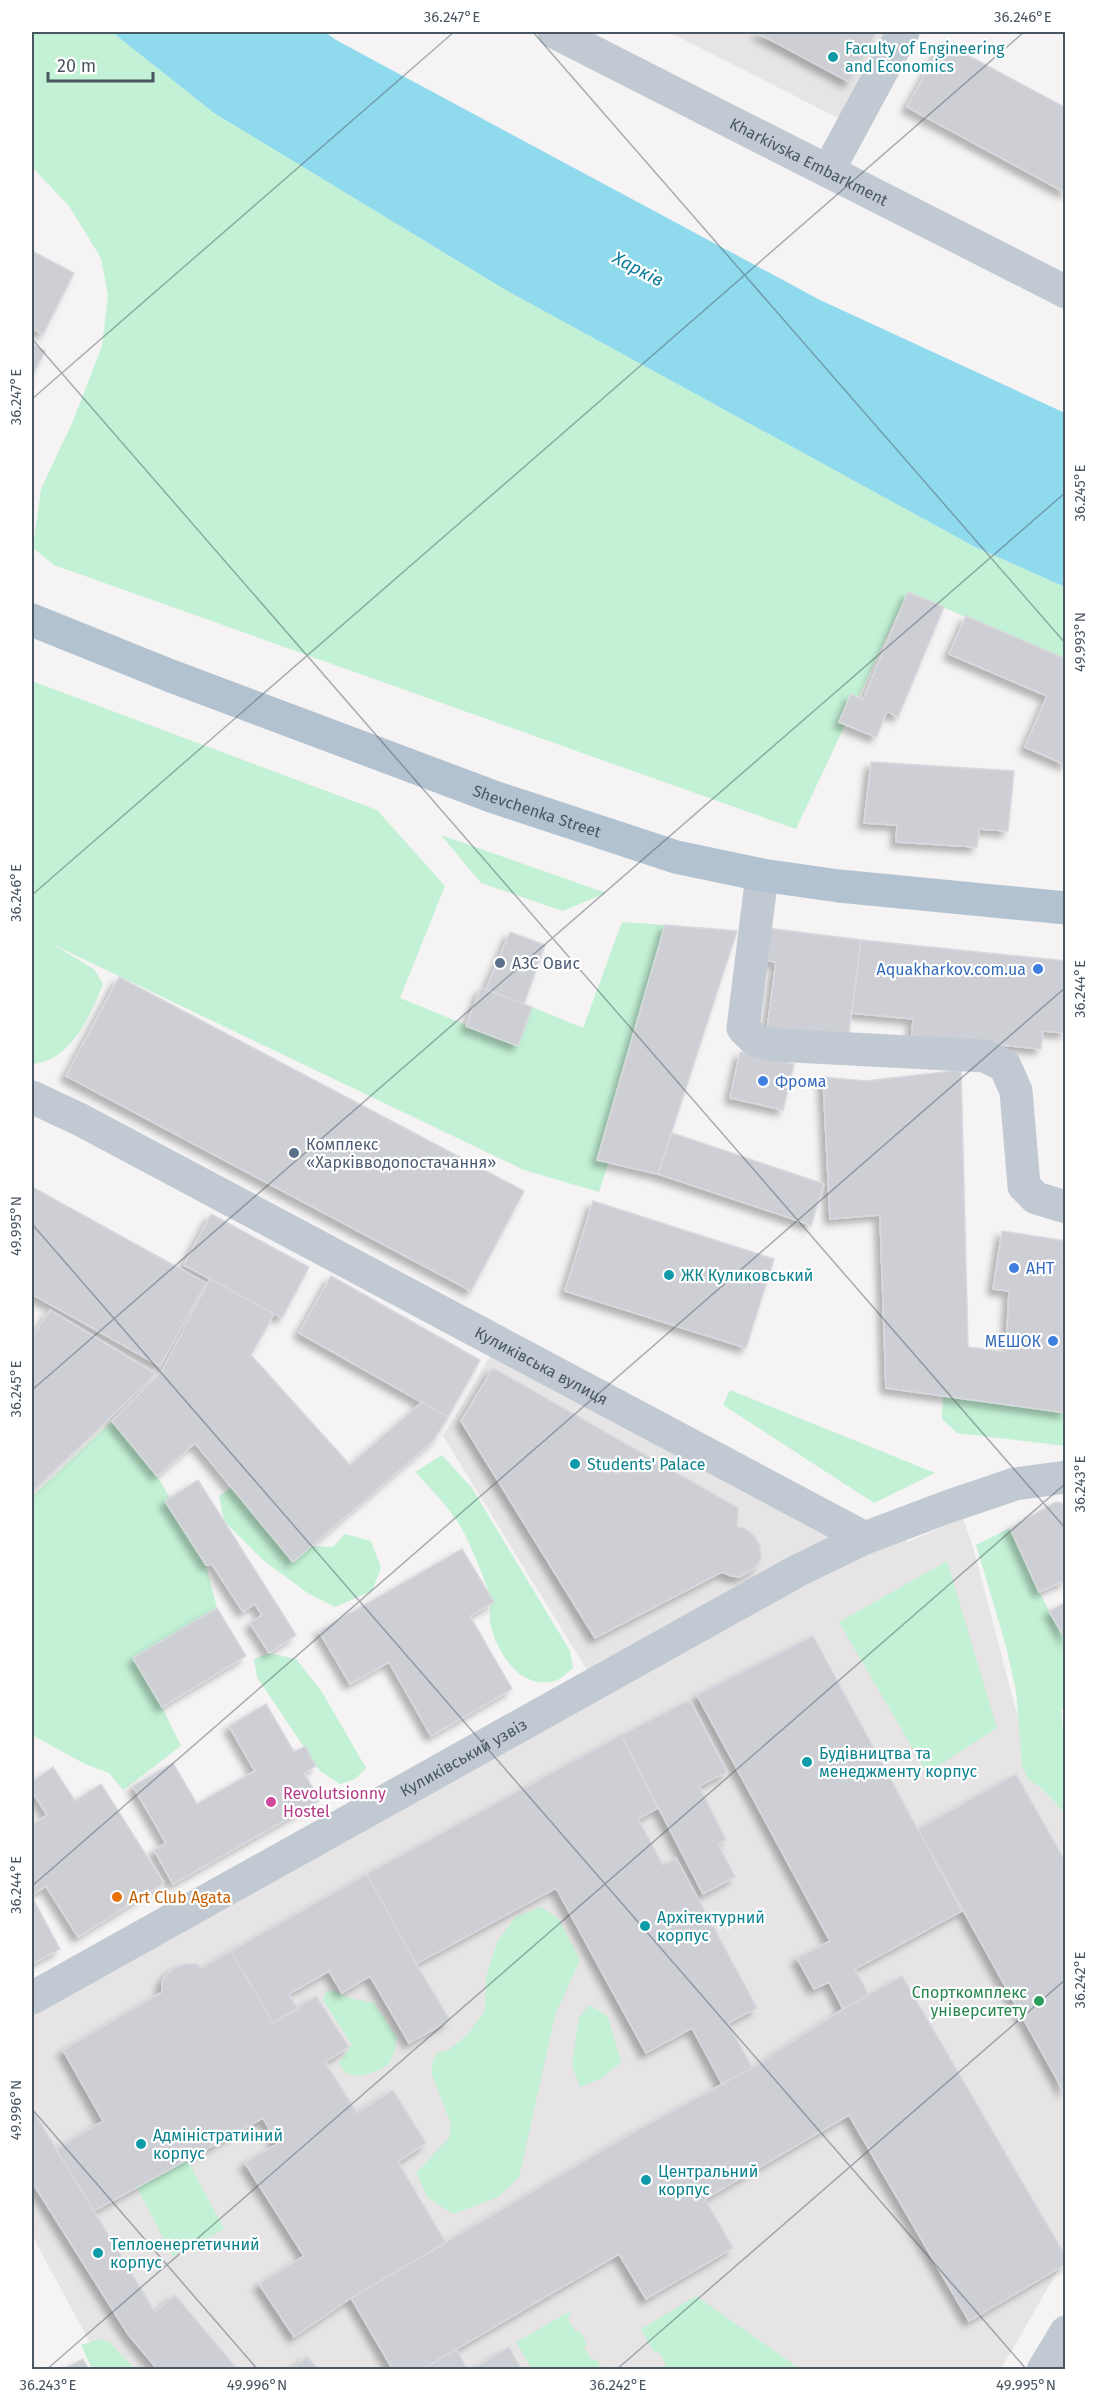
<svg xmlns="http://www.w3.org/2000/svg" width="1097" height="2401" viewBox="0 0 1097 2401" font-family="'Fira Sans',sans-serif">
	<style>
		.education { fill: #e6e4e5 }
		.green { fill: #c3f1d5 }
		.water { fill: #90daee }
		.building { fill: #cdcfd5; stroke: #d7d9de; stroke-width: 1.5; filter: url(#shadow) }
		.lines { fill: none; stroke-linecap: round; stroke-linejoin: round }
		.minor { stroke: #c1cad2; stroke-width: 33 }
		.major { stroke: #b3c2d1; stroke-width: 33 }
		.ticks { fill: none; stroke: #4a5661; stroke-width: 1.5; stroke-opacity: 0.45 }
		.culture-dot { fill: #0f9aa8; stroke: #fff; stroke-width: 2 }
		.service-dot { fill: #5c6f8a; stroke: #fff; stroke-width: 2 }
		.shop-dot { fill: #3f7fe0; stroke: #fff; stroke-width: 2 }
		.hotel-dot { fill: #d1479c; stroke: #fff; stroke-width: 2 }
		.food-dot { fill: #e8710a; stroke: #fff; stroke-width: 2 }
		.leisure-dot { fill: #2e9e5b; stroke: #fff; stroke-width: 2 }
		.labels { text-anchor: middle; stroke-width: 4.5; stroke-linejoin: round; paint-order: stroke }
		.culture-label { font-size: 16px; fill: #0d838f; stroke: #fff; text-anchor: start }
		.street-label { font-size: 16px; fill: #4a5661; stroke: #fff }
		.service-label { font-size: 16px; fill: #4e5e75; stroke: #fff; text-anchor: start }
		.shop-label { font-size: 16px; fill: #366cbe; stroke: #fff; text-anchor: end }
		.hotel-label { font-size: 16px; fill: #b23c85; stroke: #fff; text-anchor: start }
		.food-label { font-size: 16px; fill: #c56008; stroke: #fff; text-anchor: start }
		.leisure-label { font-size: 16px; fill: #27864d; stroke: #fff; text-anchor: end }
		.water-label { font-size: 18px; font-style: italic; fill: #0c7c9b; stroke: #fff }
		.neatline { fill: none; stroke: #4a5661; stroke-width: 2 }
		.ticks-label { font-size: 15px; text-anchor: middle; fill: #4a5661 }
	</style>
	<defs>
		<filter id="shadow"><feDropShadow dx="-5.5" dy="5.5" stdDeviation="3" flood-color="#0004"/></filter>
	</defs>
	<rect width="100%" height="100%" fill="#f5f3f3"/>
	<!-- education -->
	<path class="education" d="M669 32H887L840 119Z
		M506 1329 908 1542 963 1518 973 1547 1032 1771 1065 1779V2258L1001 2369H104L32 2235V2016L603 1696 443 1436Z"/>
	<!-- green -->
	<path class="green" d="M32 32H112L214 113 504 289 975 547 1065 587V660L908 592 796 829 54 565 33 548 41 489 73 421 102 346 108 296 101 258 69 206 32 167Z
		M32 681 377 810 445 886 400 998 518 1046 532 1007 583 1028 622 922 665 925 608 1123 619 1130 599 1192 524 1170 52 944 94 969 103 984C90 1016 71 1061 32 1064Z
		M441 835 606 893 563 911 481 883Z
		M730 1390 935 1473 874 1503 723 1405Z
		M943 1396 1065 1412V1446L957 1433 942 1419Z
		M112 1421 157 1476 170 1498 165 1501 206 1565 217 1608 133 1658 162 1707 181 1746 123 1790 109 1773 85 1764 32 1735V1497Z
		M442 1455 472 1488 570 1651 573 1668C568 1672 561 1679 555 1681 519 1690 497 1652 490 1623 488 1614 493 1605 490 1596 484 1577 476 1559 468 1541 457 1515 434 1492 415 1472Z
		M235 1485 292 1545 333 1547 345 1534 371 1541 381 1568 372 1591 335 1607 309 1594 263 1560 224 1521 219 1496Z
		M1010 1528 1039 1592 1065 1640V1712L1061 1709 1063 1728 1066 1729 1065 1813 1040 1787 1028 1779 1022 1765 1016 1691 1006 1646 976 1545Z
		M947 1561 997 1728 927 1773 839 1622Z
		M269 1653 296 1659 322 1692 366 1768 355 1779 340 1784 320 1771 257 1677 254 1659Z
		M541 1907 558 1918 580 1960 555 2015 519 2177 498 2197 453 2214 428 2198 416 2173 449 2138 451 2124 432 2075V2063L437 2053 449 2050 468 2034 485 2011 486 1978 497 1942 515 1917Z
		M326 1991H335L349 1998 374 2003 397 2037C396 2046 395 2056 388 2064 381 2071 362 2077 352 2075 345 2074 342 2068 339 2062L352 2045 323 2000Z
		M590 2005 608 2017 621 2062 602 2078 580 2087 572 2065 579 2017Z
		M187 2159 224 2229 173 2256 136 2186Z
		M696 2296 800 2369H664L663 2367 666 2365 658 2351 654 2352 641 2329Z
		M569 2312 571 2315 567 2318 576 2332 579 2330 587 2344 584 2347 592 2360 596 2359 602 2369H532L516 2342Z
		M99 2339 109 2342 135 2369H92L81 2345Z"/>
	<!-- water -->
	<path class="water" d="M112 32H325L336 40 820 300 1065 413V587L975 547 504 289 214 113Z"/>
	<!-- building -->
	<path class="building" d="M756 32H876L849 82Z
		M943 42 1066 108V193L907 107Z
		M32 251 74 273 43 334 32 328Z
		M32 344 45 351 32 376Z
		M908 592 944 607 898 717 887 711 876 737 839 722 851 694 863 700Z
		M966 616 1066 659V765L1025 747 1047 696 949 654Z
		M871 762 1014 771 1008 831 979 829 977 847 896 842 897 825 864 823Z
		M665 925 737 931 658 1174 597 1160Z
		M767 928 861 940 848 1040 767 1030 776 962 763 960Z
		M510 932 545 945 524 1004 486 989Z
		M861 940 1066 961V1033L1043 1031 1041 1049 912 1036 913 1019 852 1013Z
		M119 977 524 1191 471 1291 66 1076Z
		M481 988 532 1007 518 1046 466 1026Z
		M740 1052 794 1064 783 1110 730 1098Z
		M961 1070 968 1347 1006 1352 1009 1291 993 1289 1002 1231 1066 1241V1413L886 1388 880 1215 830 1219 823 1077 866 1081Z
		M672 1133 824 1184 811 1225 658 1174Z
		M32 1187 206 1283 160 1366 32 1294Z
		M593 1201 774 1259 746 1348 565 1291Z
		M211 1214 309 1267 282 1318 184 1265Z
		M331 1276 480 1360 448 1417 299 1333Z
		M210 1279 274 1314 251 1355 350 1465 422 1402 448 1417 434 1440 293 1562 195 1443 157 1476 112 1421 162 1371Z
		M50 1310 156 1374 32 1492V1338Z
		M493 1368 738 1508 737 1527 746 1529 754 1536 760 1546 761 1557 756 1567 740 1577 731 1576 722 1572 595 1638 461 1421Z
		M198 1480 296 1635 269 1653 250 1623 262 1615 255 1604 243 1612 212 1564 206 1565 165 1501Z
		M1056 1502 1066 1504V1580L1039 1592 1010 1528Z
		M462 1549 494 1602 470 1616 512 1689 431 1736 389 1662 350 1684 319 1631Z
		M1066 1602V1640L1049 1611Z
		M217 1608 246 1656 162 1707 133 1658Z
		M813 1636 962 1911 855 1969 869 1995 843 2009 829 1982 814 1989 797 1958 830 1941 697 1695Z
		M690 1700 727 1772 699 1786 726 1840 718 1844 735 1877 703 1894 621 1735Z
		M266 1704 294 1752 305 1746 316 1766 304 1773 320 1800 173 1884 154 1850 166 1843 133 1786 173 1763 197 1804 255 1771 229 1726Z
		M621 1735 658 1808 638 1819 663 1865 676 1858 757 2008 728 2023 752 2068 722 2084 692 2028 646 2053 556 1888 416 1964 367 1874Z
		M53 1767 75 1801 101 1784 164 1883 78 1937 46 1886 32 1895V1825L47 1815 32 1791V1782Z
		M1016 1774 1066 1863 1064 2092 918 1829Z
		M367 1874 416 1964 450 2020 409 2043 370 1976 342 1993 329 1971 289 1994 298 2009 273 2023 231 1951Z
		M32 1897 60 1949 32 1964Z
		M231 1951 273 2023 316 1996 349 2047 325 2062 357 2113 393 2090 426 2143 398 2162 446 2243 351 2298 294 2337 259 2284 304 2256 245 2163 277 2144 263 2118 94 2211 56 2149 103 2121 63 2050 162 1992V1982L167 1974 176 1967 186 1964H196L202 1968Z
		M902 1976 1066 2257V2264L969 2321 849 2115 705 2199 733 2248 646 2299 619 2254 421 2370H393L351 2298 634 2132 752 2068 843 2009Z
		M32 2109 155 2312 175 2295 238 2370H158L128 2334 32 2182Z
		M509 2347 522 2370H471Z
		M456 2349 468 2370H421Z
		M307 2356 319 2370H292Z
		M83 2359 89 2370H62Z"/>
	<g class="lines">
		<!-- minor -->
		<g class="minor">
			<path id="s1" d="M554 32 1066 292"/>
			<path d="M828 171 903 32"/>
			<path d="M762 875 743 1028 755 1040 775 1045 985 1056 1005 1066 1016 1091 1024 1186 1036 1198 1066 1207"/>
			<path id="s2" d="M32 1097 81 1120 865 1538"/>
			<path id="s3" d="M32 1998 797 1571 865 1538 947 1507 1015 1484 1066 1477"/>
			<path d="M1043 2370 1066 2332"/>
		</g>
		<!-- major -->
		<path class="major" id="s4" d="M32 620 171 676 494 797 676 857 762 875 839 886 1066 908"/>
	</g>
	<!-- ticks -->
	<path class="ticks" d="M533 32 1066 644M32 339 1066 1529M32 399 454 32M32 895 1024 32M32 1224 1027 2370M32 1390 1066 492M32 1886 1066 987M32 2109 258 2370M46 2370 1066 1483M616 2370 1066 1979"/>
	<!-- markers -->
	<g class="culture-dot">
		<circle cx="833" cy="57" r="6"/>
		<circle cx="669" cy="1275" r="6"/>
		<circle cx="575" cy="1464" r="6"/>
		<circle cx="807" cy="1762" r="6"/>
		<circle cx="645" cy="1926" r="6"/>
		<circle cx="141" cy="2144" r="6"/>
		<circle cx="646" cy="2180" r="6"/>
		<circle cx="98" cy="2253" r="6"/>
	</g>
	<g class="service-dot">
		<circle cx="500" cy="963" r="6"/>
		<circle cx="294" cy="1153" r="6"/>
	</g>
	<g class="shop-dot">
		<circle cx="1038" cy="969" r="6"/>
		<circle cx="763" cy="1081" r="6"/>
		<circle cx="1014" cy="1268" r="6"/>
		<circle cx="1053" cy="1341" r="6"/>
	</g>
	<circle class="hotel-dot" cx="271" cy="1802" r="6"/>
	<circle class="food-dot" cx="117" cy="1897" r="6"/>
	<circle class="leisure-dot" cx="1039" cy="2001" r="6"/>
	<g class="labels">
		<!-- culture labels -->
		<g class="culture-label">
			<text x="845" y="54">Faculty of Engineering<tspan x="845" dy="18">and Economics</tspan></text>
			<text x="681" y="1281">ЖК Куликовський</text>
			<text x="587" y="1470">Students' Palace</text>
			<text x="819" y="1759">Будівництва та<tspan x="819" dy="18">менеджменту корпус</tspan></text>
			<text x="657" y="1923">Архітектурний<tspan x="657" dy="18">корпус</tspan></text>
			<text x="153" y="2141">Адміністратиіний<tspan x="153" dy="18">корпус</tspan></text>
			<text x="658" y="2177">Центральний<tspan x="658" dy="18">корпус</tspan></text>
			<text x="110" y="2250">Теплоенергетичний<tspan x="110" dy="18">корпус</tspan></text>
		</g>
		<!-- street labels -->
		<g class="street-label">
			<text dy="6" stroke="none"><textPath href="#s1" startOffset="286">Kharkivska Embarkment</textPath></text>
			<text dy="6" stroke="none"><textPath href="#s4" startOffset="540">Shevchenka Street</textPath></text>
			<text dy="6" stroke="none"><textPath href="#s2" startOffset="576">Куликівська вулиця</textPath></text>
			<text dy="6" stroke="none"><textPath href="#s3" startOffset="494">Куликівський узвіз</textPath></text>
		</g>
		<!-- service labels -->
		<g class="service-label">
			<text x="512" y="969">АЗС Овис</text>
			<text x="306" y="1150">Комплекс<tspan x="306" dy="18">«Харківводопостачання»</tspan></text>
		</g>
		<!-- shop labels -->
		<g class="shop-label">
			<text x="1026" y="975">Aquakharkov.com.ua</text>
			<text x="775" y="1087" text-anchor="start">Фрома</text>
			<text x="1026" y="1274" text-anchor="start">АНТ</text>
			<text x="1041" y="1347">МЕШОК</text>
		</g>
		<!-- hotel labels -->
		<g class="hotel-label">
			<text x="283" y="1799">Revolutsionny<tspan x="283" dy="18">Hostel</tspan></text>
		</g>
		<!-- food labels -->
		<g class="food-label">
			<text x="129" y="1903">Art Club Agata</text>
		</g>
		<!-- leisure labels -->
		<g class="leisure-label">
			<text x="1027" y="1998">Спорткомплекс<tspan x="1027" dy="18">університету</tspan></text>
		</g>
		<!-- water labels -->
		<g class="water-label">
			<text transform="translate(638 269) rotate(28)" y="6">Харків</text>
		</g>
	</g>
	<!-- border -->
	<rect width="1097" height="2401" fill="none" stroke="#ffffff" stroke-width="66"/>
	<!-- scale -->
	<path d="M48 72v9h105v-9" fill="none" stroke="#4a5661" stroke-width="3"/>
	<text x="57" y="72" font-size="18" fill="#4a5661" stroke="#ffffff" stroke-width="4.5" paint-order="stroke">20 m</text>
	<rect x="33" y="33" width="1031" height="2335" class="neatline"/>
	<g class="ticks-label">
		<text x="452" y="22">36.247°E</text>
		<text x="1023" y="22">36.246°E</text>
		<text transform="translate(16 397) rotate(-90)" y="5">36.247°E</text>
		<text transform="translate(1080 493) rotate(-90)" y="5">36.245°E</text>
		<text transform="translate(1080 642) rotate(-90)" y="5">49.993°N</text>
		<text transform="translate(16 893) rotate(-90)" y="5">36.246°E</text>
		<text transform="translate(1080 989) rotate(-90)" y="5">36.244°E</text>
		<text transform="translate(16 1226) rotate(-90)" y="5">49.995°N</text>
		<text transform="translate(16 1389) rotate(-90)" y="5">36.245°E</text>
		<text transform="translate(1080 1484) rotate(-90)" y="5">36.243°E</text>
		<text transform="translate(16 1885) rotate(-90)" y="5">36.244°E</text>
		<text transform="translate(1080 1980) rotate(-90)" y="5">36.242°E</text>
		<text transform="translate(16 2110) rotate(-90)" y="5">49.996°N</text>
		<text x="48" y="2390">36.243°E</text>
		<text x="257" y="2390">49.996°N</text>
		<text x="618" y="2390">36.242°E</text>
		<text x="1026" y="2390">49.995°N</text>
	</g>
</svg>
